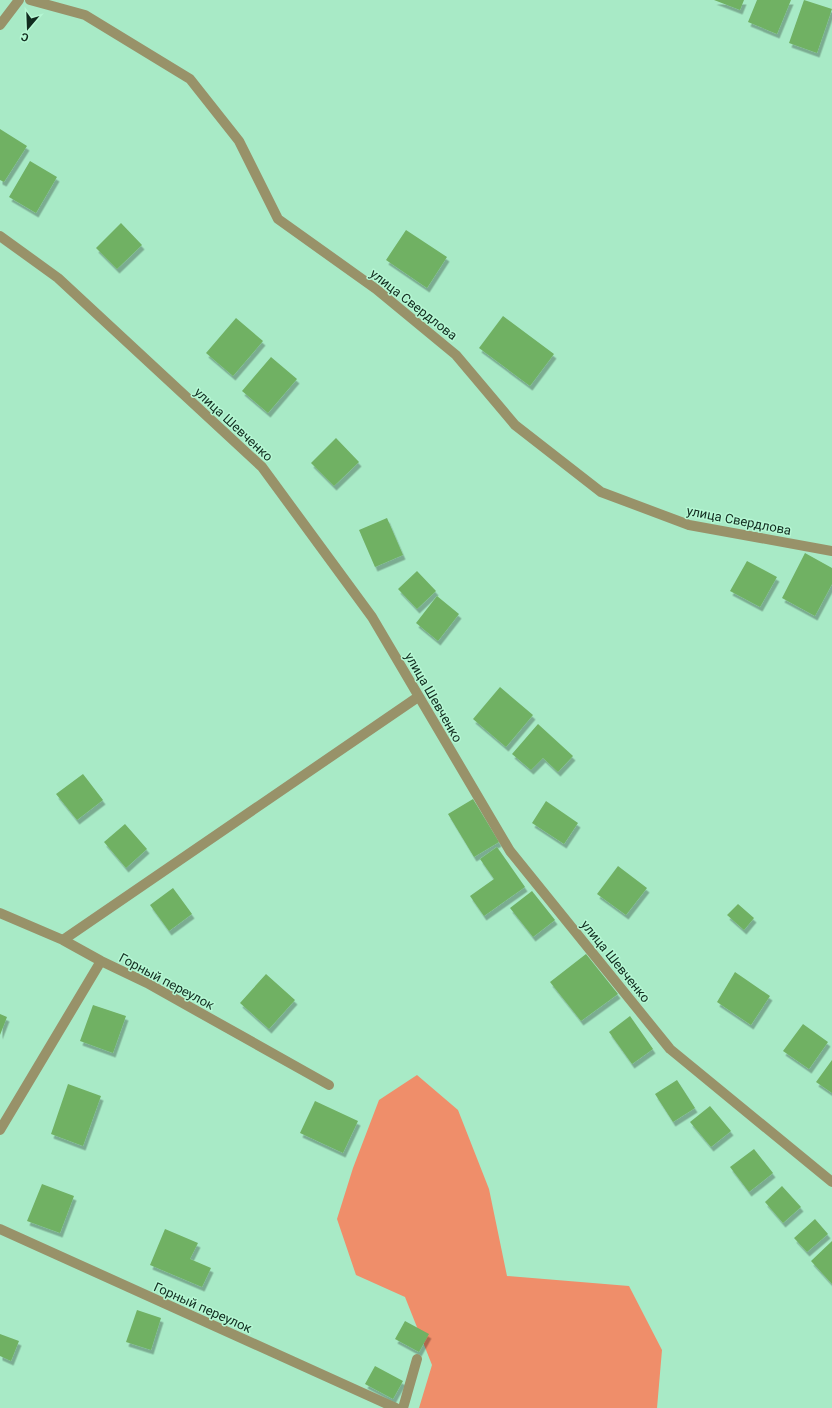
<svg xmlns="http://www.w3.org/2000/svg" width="832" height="1408" viewBox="0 0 832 1408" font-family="Roboto,sans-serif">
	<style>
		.forest { fill: #ef8e6a }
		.building { fill: #70b164; filter: url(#shadow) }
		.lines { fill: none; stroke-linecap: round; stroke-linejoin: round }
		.minor { stroke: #989269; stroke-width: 10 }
		.labels { text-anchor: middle; stroke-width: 3; stroke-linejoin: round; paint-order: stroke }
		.street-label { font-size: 13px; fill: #112c1f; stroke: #b5f7d3 }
	</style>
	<defs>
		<filter id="shadow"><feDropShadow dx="2.5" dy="4.5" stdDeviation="0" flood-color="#0004"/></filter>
	</defs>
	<rect width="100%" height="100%" fill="#a8eac6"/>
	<!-- forest -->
	<path class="forest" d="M417 1075 458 1110 489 1189 507 1276 629 1286 662 1350 657 1408H419L432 1365 405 1297 356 1275 337 1219 353 1168 379 1100Z"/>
	<!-- building -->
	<path class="building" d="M714 0H744L740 10Z
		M757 0H791L777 34 748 22Z
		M804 0 832 9 817 53 789 43Z
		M0 129 27 146 4 182 0 180Z
		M30 161 57 177 36 213 9 197Z
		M121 223 142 245 117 269 96 248Z
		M406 230 447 257 427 288 386 260Z
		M503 316 554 354 530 386 479 348Z
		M236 318 263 341 233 376 206 353Z
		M271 357 297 379 268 413 242 391Z
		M336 438 359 462 334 486 311 463Z
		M387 518 403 555 375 567 359 530Z
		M805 553 832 568V584L815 616 782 598Z
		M747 561 777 577 760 607 730 591Z
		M417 571 436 591 417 609 398 589Z
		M437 596 459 614 438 641 416 623Z
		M500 687 533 715 506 747 473 719Z
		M538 724 573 756 558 772 543 758 531 770 512 754Z
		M83 774 103 800 77 820 56 794Z
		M473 799 499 842 474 857 448 814Z
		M546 801 578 823 564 844 532 823Z
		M125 824 147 849 126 868 104 842Z
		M497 847 525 887 484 916 470 896 494 879 480 859Z
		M618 866 647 888 626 915 597 894Z
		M173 888 192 914 169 931 150 905Z
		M532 891 555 920 533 937 510 908Z
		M738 904 754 918 744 930 727 915Z
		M586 954 618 994 581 1021 550 982Z
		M735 972 770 996 751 1025 717 1002Z
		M266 974 295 1000 269 1029 240 1003Z
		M93 1005 126 1016 113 1053 80 1041Z
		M0 1014 7 1017 0 1035Z
		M630 1016 653 1049 632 1064 609 1032Z
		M803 1024 828 1042 809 1069 783 1051Z
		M832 1060V1093L816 1082Z
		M677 1080 695 1108 673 1122 655 1094Z
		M68 1084 101 1096 83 1146 51 1134Z
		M315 1101 358 1121 343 1153 300 1133Z
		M710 1106 731 1131 711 1147 690 1122Z
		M754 1149 773 1173 749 1192 730 1167Z
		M42 1184 74 1196 60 1233 27 1221Z
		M782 1186 801 1207 783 1223 765 1202Z
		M815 1219 828 1234 807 1252 794 1238Z
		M165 1229 198 1243 190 1259 211 1268 202 1287 150 1265Z
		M832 1241V1284L811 1261Z
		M137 1310 161 1318 151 1350 126 1342Z
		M405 1321 429 1334 419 1352 395 1339Z
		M0 1334 19 1341 11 1361 0 1356Z
		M375 1366 403 1381 393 1399 365 1384Z"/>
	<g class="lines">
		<!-- minor -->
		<path class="minor" d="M30 0 85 15 190 79 239 141 278 219 376 289 456 355 515 425 601 492 689 525 832 551
			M0 25 19 0
			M0 236 58 278 262 467 372 617 510 851 670 1049 832 1182
			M0 913 63 940 101 961 147 983 329 1085
			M63 940 418 697
			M0 1130 101 961
			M0 1229 396 1408
			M403 1408 417 1359"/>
	</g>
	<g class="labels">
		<!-- street labels -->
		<g class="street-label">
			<text transform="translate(414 304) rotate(38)" y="5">улица Свердлова</text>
			<text transform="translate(234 424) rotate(43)" y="5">улица Шевченко</text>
			<text transform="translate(739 520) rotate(11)" y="5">улица Свердлова</text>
			<text transform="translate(434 697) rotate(60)" y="5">улица Шевченко</text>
			<text transform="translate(616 961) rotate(51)" y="5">улица Шевченко</text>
			<text transform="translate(167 981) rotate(28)" y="5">Горный переулок</text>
			<text transform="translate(203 1307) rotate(24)" y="5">Горный переулок</text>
		</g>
	</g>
	<!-- north arrow -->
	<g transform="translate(28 28) rotate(199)" stroke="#b5f7d3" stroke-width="3" paint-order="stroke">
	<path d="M0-3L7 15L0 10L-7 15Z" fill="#112c1f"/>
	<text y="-6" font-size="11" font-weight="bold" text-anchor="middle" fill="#112c1f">С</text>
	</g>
</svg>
